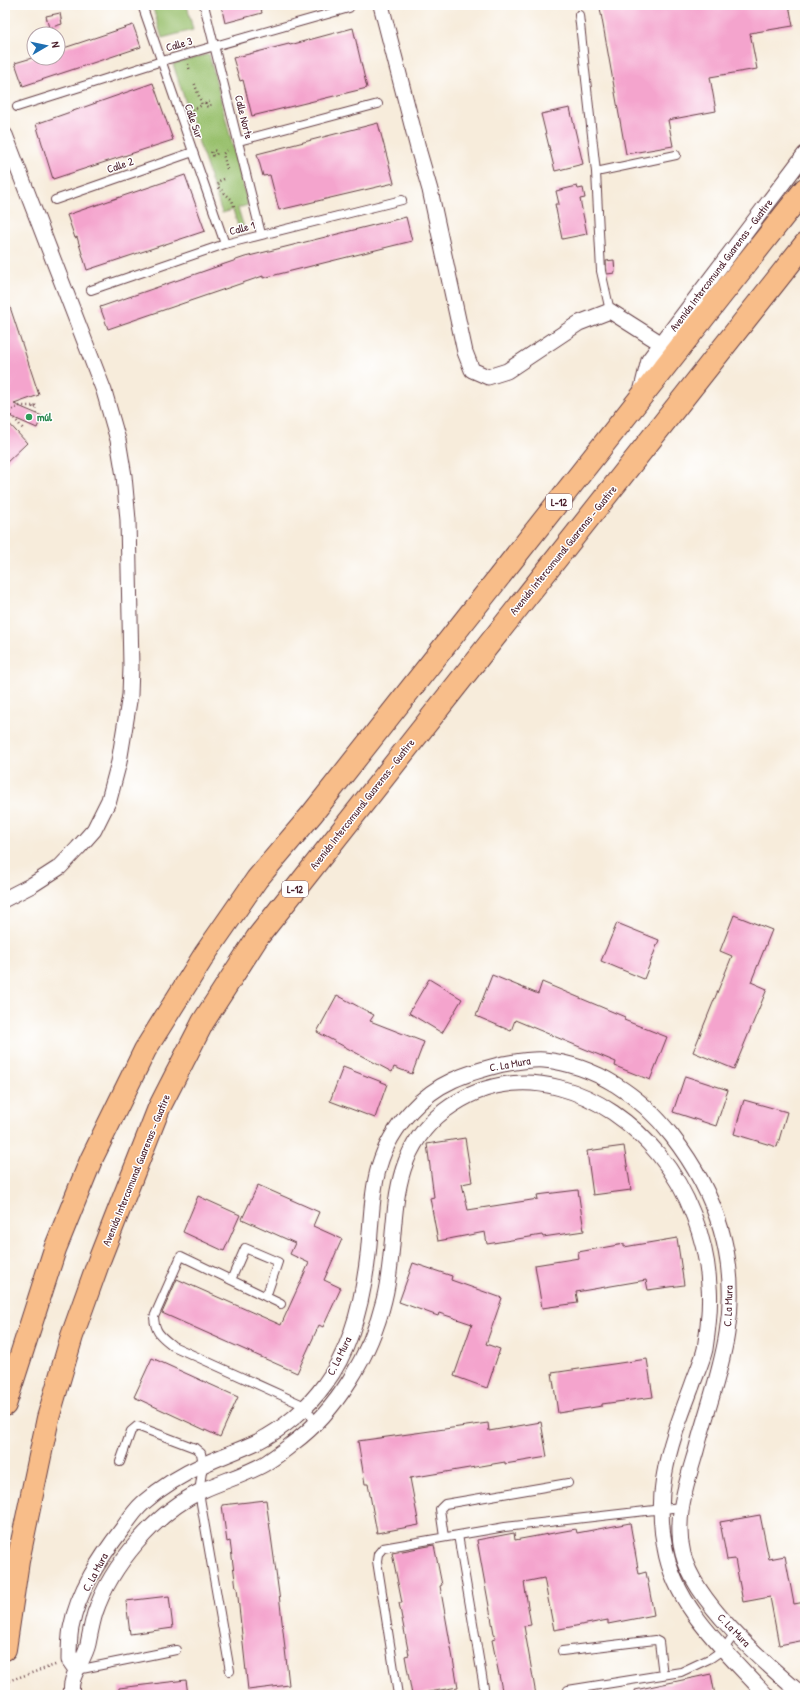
<svg xmlns="http://www.w3.org/2000/svg" width="810" height="1700" viewBox="0 0 810 1700" font-family="'Patrick Hand',sans-serif">
	<style>
		.green { fill: #98c06c; stroke: #71704c }
		.building { fill: #f4a4cd }
		.lines { fill: none; stroke-linecap: round; stroke-linejoin: round }
		.service-casing { stroke: #643e45; stroke-width: 10 }
		.minor-casing { stroke: #643e45; stroke-width: 17 }
		.trunk-casing { stroke: #643e45; stroke-width: 24 }
		.path { stroke: #643e45; stroke-width: 2.5; stroke-dasharray: 1 3; stroke-linecap: butt }
		.service { stroke: #fff; stroke-width: 8 }
		.minor { stroke: #fff; stroke-width: 15 }
		.trunk { stroke: #f8bd89; stroke-width: 22 }
		.leisure-dot { fill: #2e9e5b; stroke: #fff; stroke-width: 1.5 }
		.labels { text-anchor: middle; stroke-width: 3; stroke-linejoin: round; paint-order: stroke }
		.shield { fill: #fff; stroke: #80626b; stroke-width: 1 }
		.shield-label { font-size: 10px; font-weight: bold; fill: #4a1f2b }
		.street-label { font-size: 11px; fill: #4a1f2b; stroke: #fff }
		.leisure-label { font-size: 11px; font-weight: bold; fill: #27864d; stroke: #fff; text-anchor: start }
	</style>
	<rect width="100%" height="100%" fill="#fff"/>
	<filter id="ink" filterUnits="userSpaceOnUse"><feTurbulence type="fractalNoise" baseFrequency=".025" numOctaves="2"/><feDisplacementMap in="SourceGraphic" scale="8" xChannelSelector="R" yChannelSelector="G"/><feConvolveMatrix kernelMatrix="1 2 1 2 8 2 1 2 1" color-interpolation-filters="sRGB"/></filter>
	<filter id="wash" filterUnits="userSpaceOnUse"><feTurbulence type="fractalNoise" baseFrequency=".012" numOctaves="4" result="noise"/><feDisplacementMap in="SourceGraphic" scale="16" xChannelSelector="R" yChannelSelector="G"/><feGaussianBlur stdDeviation="0.9" result="paint"/><feColorMatrix in="noise" values="0 0 0 0 0 0 0 0 0 0 0 0 0 0 0 0 0 1.4 0 .05"/><feComposite in="paint" operator="in"/></filter>
	<g filter="url(#wash)">
		<rect width="100%" height="100%" fill="#f7ecdb"/>
		<!-- green -->
		<path class="green" d="M152 5H187L193 30 162 38Z
			M209 54 248 205 238 208 245 231 240 233 233 210 222 213 173 64Z"/>
		<g id="blocks">
			<!-- building -->
			<path class="building" d="M221 5H260L262 13 225 23Z
				M619 5H789L793 26 750 33 757 69 710 77 716 111 668 120 673 146 626 154 600 8Z
				M60 13 62 24 49 28 46 16Z
				M133 25 141 47 23 86 15 63 32 58H58V50Z
				M353 28 367 88 252 116 243 80 240 81 233 58 289 44 290 45Z
				M153 83 173 140 53 179 36 124Z
				M570 108 583 164 555 171 541 114Z
				M378 123 394 183 279 210 270 175 263 176 257 154Z
				M185 175 205 231 87 270 77 237 75 238 67 215Z
				M577 186 578 189 583 188 585 198 580 199 587 234 562 239 555 204H559L556 191Z
				M406 217 412 241 263 278V276L108 329 100 307 245 257Z
				M614 260 615 273 607 274 606 261Z
				M5 298H7L39 395 14 404 42 416 37 428 5 414Z
				M5 419 27 443 5 464Z
				M734 915 772 930 751 982 767 989 734 1069 693 1052 732 956 720 951Z
				M617 923 659 940 644 979 601 961Z
				M492 975 538 994 542 982 625 1017 624 1020 667 1037 650 1080 615 1066 616 1062 515 1020 511 1031 476 1016Z
				M429 979 462 999 442 1033 409 1013Z
				M337 995 374 1015 370 1021 424 1042 412 1074 394 1067 392 1072 317 1032Z
				M343 1067 387 1084 375 1118 330 1101Z
				M685 1076 728 1090 716 1126 673 1112Z
				M744 1100 787 1112 777 1147 734 1134Z
				M465 1138 472 1182 462 1184 468 1210 538 1199 537 1195 578 1190 584 1231 543 1237 542 1235 487 1244 485 1232 438 1241 430 1198 434 1197 427 1144Z
				M624 1146 631 1190 593 1195 587 1151Z
				M258 1185 319 1212 313 1226 342 1239 324 1280 341 1288 323 1327 319 1325 297 1373 162 1313 177 1279 281 1325 309 1263 290 1254 295 1243 242 1219Z
				M198 1196 240 1215 224 1251 183 1232Z
				M677 1238 684 1285 648 1290 646 1280 576 1292 578 1303 542 1308 535 1265 579 1258 578 1252 624 1244V1247Z
				M413 1263 452 1276 451 1280 502 1298 486 1344 500 1349 487 1388 454 1376 472 1324 439 1313 438 1316 399 1302Z
				M152 1358 238 1397 220 1437 134 1397Z
				M647 1359 653 1397 602 1404V1406L558 1413 552 1373Z
				M541 1422 547 1457 505 1464V1462L410 1478 419 1525 377 1533 368 1484H365L358 1441 488 1423 489 1431Z
				M266 1500 279 1594 289 1685 248 1690 237 1588H236L230 1541 227 1542 222 1505Z
				M760 1515 769 1559 785 1556 794 1604 805 1602V1640L779 1645 770 1597 743 1602 735 1559 727 1560 720 1522Z
				M630 1523 639 1574 646 1572 654 1615 608 1624V1620L554 1630 544 1578 524 1582 531 1625 524 1626 536 1695H503L492 1640 495 1639 477 1540 514 1533 515 1540 576 1529 577 1533Z
				M434 1545 442 1585 440 1586 458 1687 412 1695 405 1656 409 1655 399 1603H402L392 1553Z
				M169 1596 173 1628 130 1634 126 1601Z
				M711 1674 715 1695H636L635 1690Z
				M186 1680 188 1695H119V1688Z"/>
		</g>
	</g>
	<g filter="url(#ink)">
		<use href="#blocks" fill-opacity="0" stroke="#643e45" stroke-width="1"/>
		<g class="lines">
			<!-- service casing -->
			<g class="service-casing">
				<path id="service" d="M142 5 225 244
					M204 5 261 234
					M579 15 596 172 601 271 610 311
					M17 107 162 61 349 8
					M239 141 378 104
					M596 172 676 155
					M55 200 193 152
					M91 290 225 244 402 200
					M231 1280 245 1248 278 1262 266 1297
					M281 1304 181 1256 154 1317C155 1333 161 1336 173 1346L305 1406 316 1424
					M120 1462 131 1431 137 1426 195 1448 201 1453 203 1465 199 1492 230 1671
					M458 1535 484 1688
					M444 1537 440 1509 445 1504 568 1483
					M562 1651 655 1640 659 1642 663 1675
					M77 1670 176 1650
					M568 1690 681 1672 711 1658 724 1649 735 1633
					M398 1695 377 1561 378 1554 383 1548 505 1527 681 1507"/>
			</g>
			<!-- minor casing -->
			<g class="minor-casing">
				<path id="minor" d="M381 5 419 152 430 190 465 352 472 370 488 377 507 371 579 323 610 311 662 344
					M5 135 104 391 118 440 124 476 128 520 131 667 130 695 119 762 109 800 94 830 78 848 60 867 32 885 5 899
					M641 392 649 360 805 154
					M76 1670 69 1660C69 1650 69 1639 71 1628 78 1591 100 1558 123 1528 129 1519 135 1510 143 1503 161 1487 183 1474 205 1464 222 1456 240 1450 257 1442 283 1429 308 1408 325 1384 352 1348 363 1299 368 1255 374 1199 369 1156 411 1111 437 1082 467 1073 503 1064 516 1062 530 1059 544 1060 596 1065 641 1096 672 1136 717 1194 739 1261 727 1333 721 1373 706 1412 696 1451 686 1485 674 1519 683 1554 695 1603 764 1662 802 1695
					M72 1695C68 1676 84 1662 88 1644 90 1634 92 1623 95 1613 111 1565 156 1513 201 1491 222 1481 246 1475 266 1463 275 1457 284 1451 292 1444 337 1411 371 1354 384 1300 401 1233 381 1159 444 1111 517 1055 606 1090 659 1155 688 1190 707 1241 709 1286 711 1306 708 1329 705 1349 702 1362 696 1374 692 1386 681 1415 669 1446 664 1477 660 1501 660 1524 665 1548 675 1608 727 1652 766 1695"/>
			</g>
			<!-- trunk casing -->
			<g class="trunk-casing">
				<path id="trunk" d="M5 1405 55 1249 91 1160 145 1050 205 954 257 879 312 814 805 189
					M5 1649 18 1561 48 1418 72 1336 100 1258 159 1108 203 1022 257 938 805 244"/>
			</g>
			<!-- path -->
			<path class="path" d="M188 64 190 71
				M205.5 104a2.5 2.5 0 1 1 5 0a2.5 2.5 0 1 1-5 0Z
				M189 112 202 105 194 82
				M211.5 153a2.5 2.5 0 1 1 5 0a2.5 2.5 0 1 1-5 0Z
				M227 169 223 154 229 148
				M224 179 219 181 218 187 232 200 235 209
				M5 411 9 412 19 406H32L35 405 37 407 34 409 32 406
				M9 412 24 430
				M5 1682 58 1664"/>
			<!-- service -->
			<use href="#service" class="service"/>
			<!-- minor -->
			<use href="#minor" class="minor"/>
			<!-- trunk -->
			<use href="#trunk" class="trunk"/>
		</g>
	</g>
	<!-- markers -->
	<circle class="leisure-dot" cx="29" cy="417" r="4"/>
	<g class="labels">
		<!-- shield labels -->
		<g class="shield">
			<rect x="546" y="494" width="26" height="16" rx="3"/>
			<rect x="282" y="881" width="26" height="16" rx="3"/>
		</g>
		<g class="shield-label">
			<text x="559" y="506">L-12</text>
			<text x="295" y="893">L-12</text>
		</g>
		<!-- street labels -->
		<g class="street-label">
			<text transform="translate(179 44) rotate(-16)" y="4">Calle 3</text>
			<text transform="translate(244 117) rotate(76)" y="4">Calle Norte</text>
			<text transform="translate(194 121) rotate(71)" y="4">Calle Sur</text>
			<text transform="translate(120 165) rotate(-19)" y="4">Calle 2</text>
			<text transform="translate(242 228) rotate(-15)" y="4">Calle 1</text>
			<text transform="translate(721 265) rotate(-53)" y="4">Avenida Intercomunal Guarenas - Guatire</text>
			<text transform="translate(563 550) rotate(-51)" y="4">Avenida Intercomunal Guarenas - Guatire</text>
			<text transform="translate(362 804) rotate(-52)" y="4">Avenida Intercomunal Guarenas - Guatire</text>
			<text transform="translate(510 1064) rotate(-10)" y="4">C. La Mura</text>
			<text transform="translate(136 1170) rotate(-68)" y="4">Avenida Intercomunal Guarenas - Guatire</text>
			<text transform="translate(728 1306) rotate(-88)" y="4">C. La Mura</text>
			<text transform="translate(339 1356) rotate(-64)" y="4">C. La Mura</text>
			<text transform="translate(95 1572) rotate(-62)" y="4">C. La Mura</text>
			<text transform="translate(734 1630) rotate(46)" y="4">C. La Mura</text>
		</g>
		<!-- leisure labels -->
		<g class="leisure-label">
			<text x="37" y="421">múl</text>
		</g>
	</g>
	<!-- margin -->
	<rect width="810" height="1700" fill="none" stroke="#fff" stroke-width="20"/>
	<!-- north arrow -->
	<g transform="translate(46 46) rotate(81)"><circle r="19" fill="#ffffff" stroke="#b7a5aa"/>
	<path d="M0-3L7 15L0 10L-7 15Z" fill="#1f6fb2"/>
	<text y="-6" font-size="11" font-weight="bold" text-anchor="middle" fill="#4a1f2b">N</text>
	</g>
</svg>
